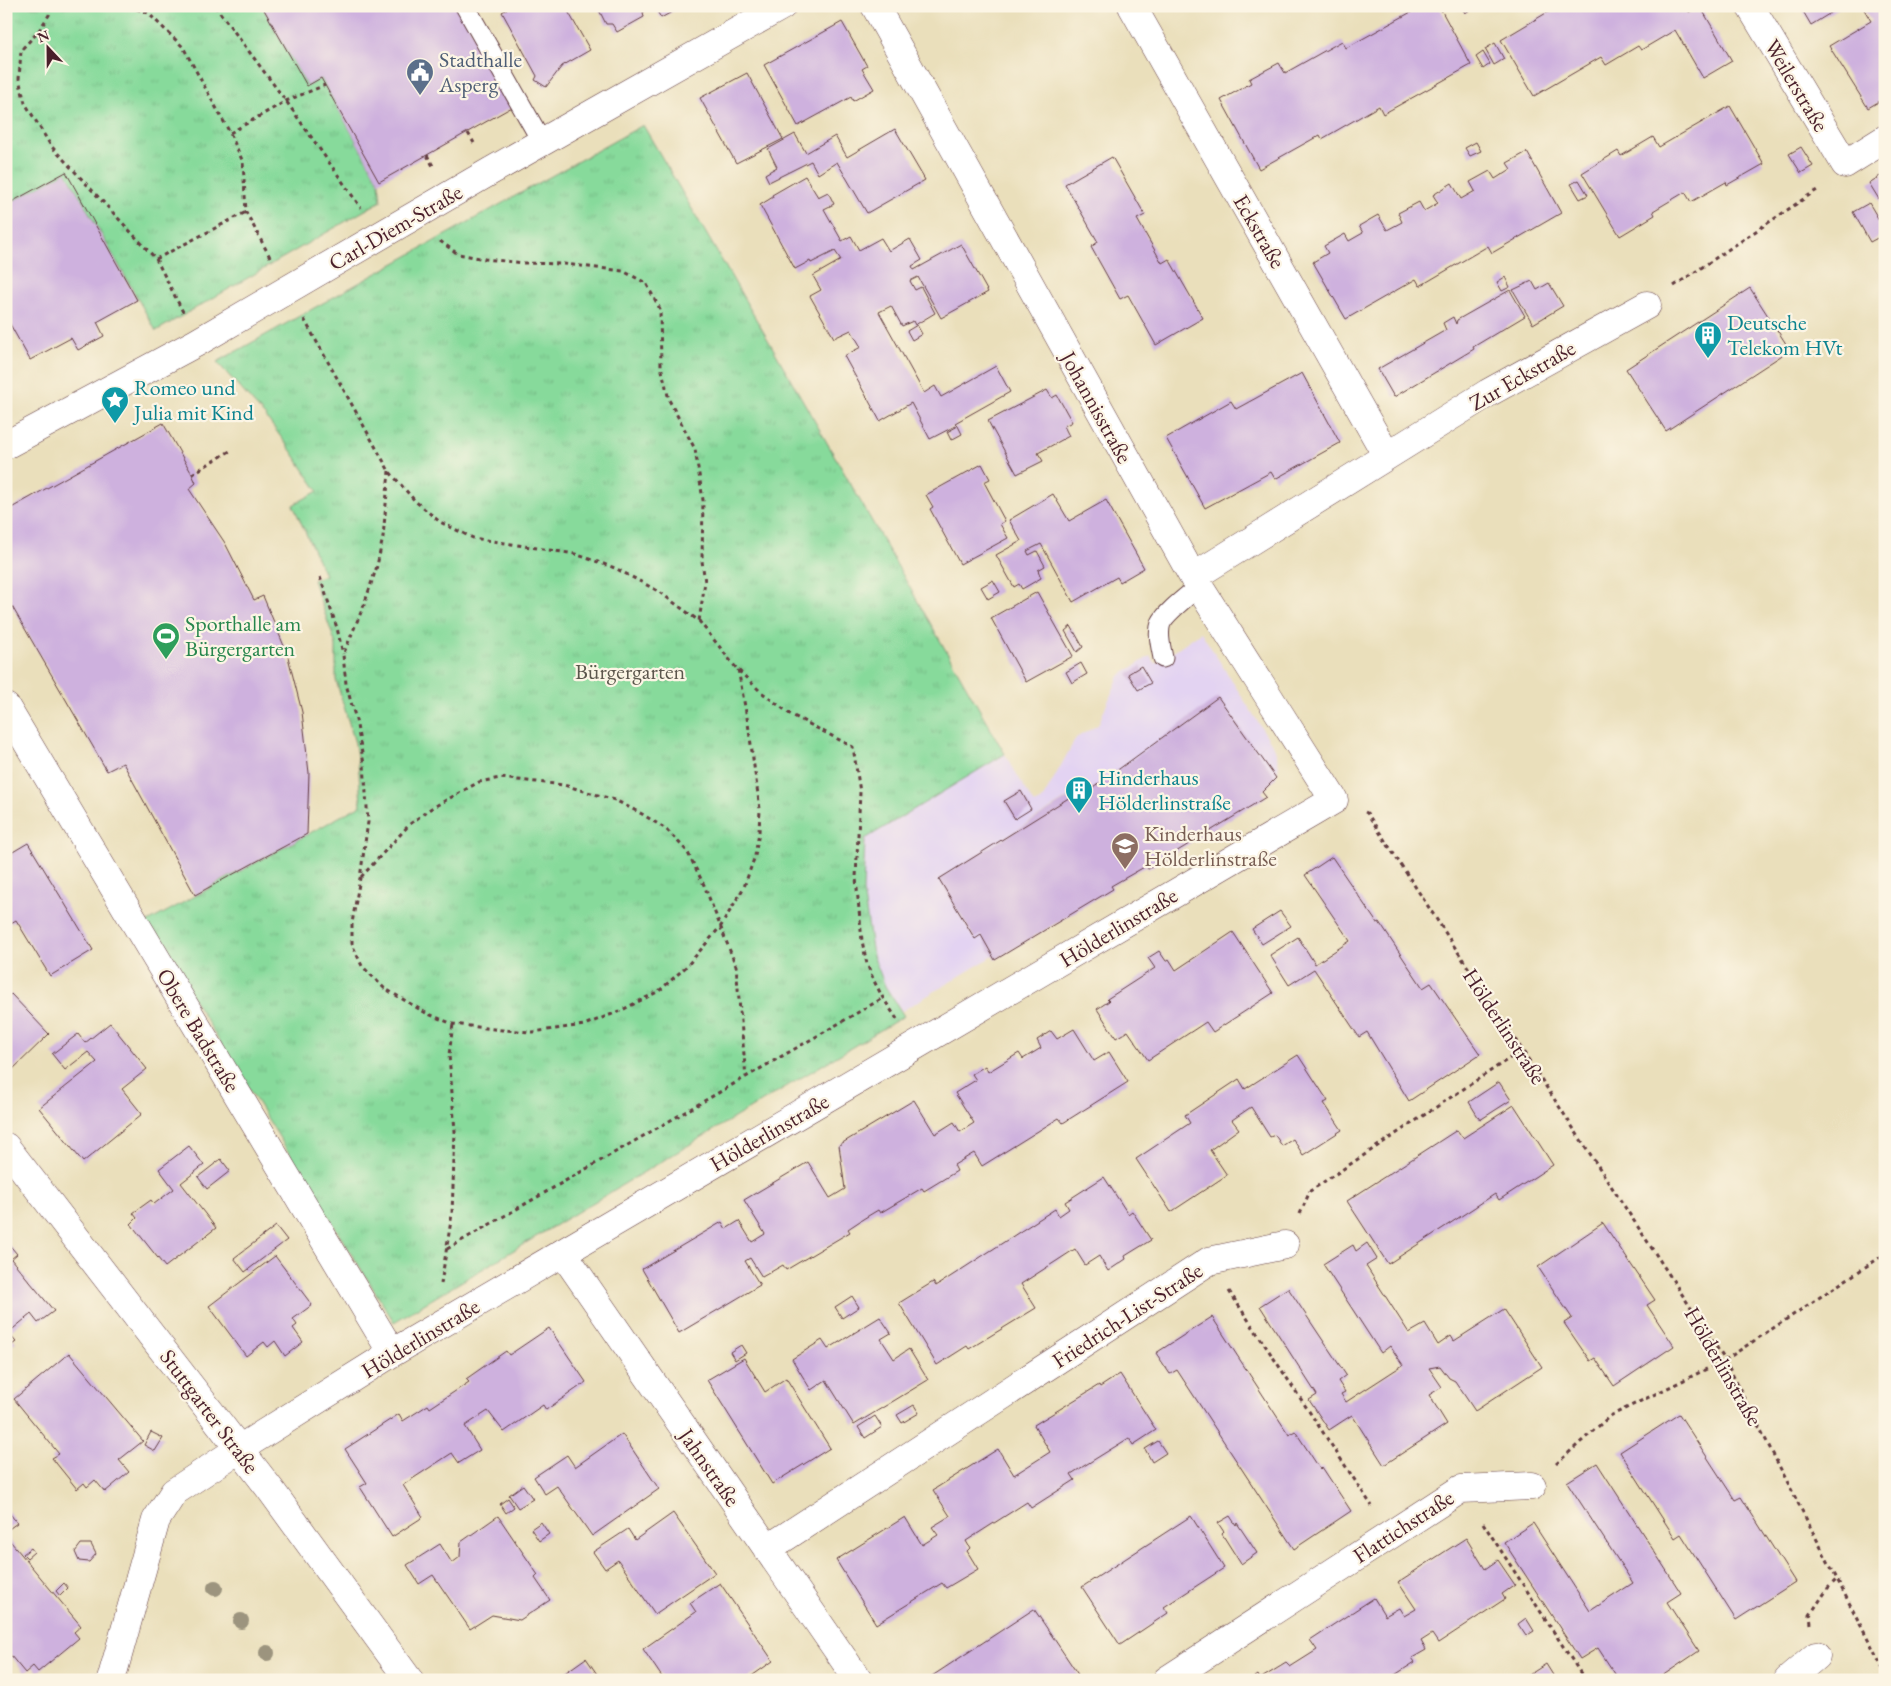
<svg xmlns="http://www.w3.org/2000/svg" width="1891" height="1686" viewBox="0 0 1891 1686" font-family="'EB Garamond',serif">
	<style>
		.built { fill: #e3d3f2 }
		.park { fill: url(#park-tufts); stroke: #687c63 }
		.building { fill: #ceb1de }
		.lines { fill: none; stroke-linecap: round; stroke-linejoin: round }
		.service-casing { stroke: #623c41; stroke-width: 21 }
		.minor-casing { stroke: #623c41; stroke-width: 29 }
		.path { stroke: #623c41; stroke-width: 3; stroke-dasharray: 4 4; stroke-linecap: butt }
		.service { stroke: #fff; stroke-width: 19 }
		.minor { stroke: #fff; stroke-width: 28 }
		.tree { fill: #9c947e }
		.labels { text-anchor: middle; stroke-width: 4.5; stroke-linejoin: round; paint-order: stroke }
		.service-label { font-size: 22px; fill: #4e5e75; stroke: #fcf5e5; text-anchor: start }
		.street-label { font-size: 22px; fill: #4a1f2b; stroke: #fcf5e5 }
		.culture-label { font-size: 22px; fill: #0d838f; stroke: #fcf5e5; text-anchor: start }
		.leisure-label { font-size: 22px; fill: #27864d; stroke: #fcf5e5; text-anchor: start }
		.park-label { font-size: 22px; fill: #5c574d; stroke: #fcf5e5 }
		.education-label { font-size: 22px; fill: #785e54; stroke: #fcf5e5; text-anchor: start }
	</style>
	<defs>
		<pattern id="park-tufts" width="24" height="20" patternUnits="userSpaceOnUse" patternTransform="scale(1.25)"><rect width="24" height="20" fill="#87da9b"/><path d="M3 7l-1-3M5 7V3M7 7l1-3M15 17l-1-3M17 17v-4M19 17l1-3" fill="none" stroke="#76bb86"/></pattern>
	</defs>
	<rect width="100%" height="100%" fill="#fcf5e5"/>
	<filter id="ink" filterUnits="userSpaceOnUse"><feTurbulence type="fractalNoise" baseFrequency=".02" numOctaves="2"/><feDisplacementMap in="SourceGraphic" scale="10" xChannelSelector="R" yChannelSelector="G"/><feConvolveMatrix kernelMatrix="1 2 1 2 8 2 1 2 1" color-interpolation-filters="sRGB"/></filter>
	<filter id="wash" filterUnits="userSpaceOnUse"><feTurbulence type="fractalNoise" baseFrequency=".0096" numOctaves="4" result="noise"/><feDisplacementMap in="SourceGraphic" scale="20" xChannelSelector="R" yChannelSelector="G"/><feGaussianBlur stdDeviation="1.12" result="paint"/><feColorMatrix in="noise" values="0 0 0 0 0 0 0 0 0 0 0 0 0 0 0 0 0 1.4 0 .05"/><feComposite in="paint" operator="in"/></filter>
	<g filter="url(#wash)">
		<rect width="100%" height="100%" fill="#eadfbb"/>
		<!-- built -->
		<path class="built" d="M1201 632 1275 749 1279 765 1276 778 1218 698 1086 793 1082 789 939 879 974 939 981 935 993 956 902 1011 885 986 873 955 863 891 865 839 1005 754 1034 804 1042 800 1076 738 1098 725 1119 676 1150 656 1155 664Z"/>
		<!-- park -->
		<path class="park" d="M6 6H262L307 86 321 78 379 182 381 201 156 331 66 172 6 205Z
			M643 125 774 350 1005 754 865 839 863 891 873 955 885 986 904 1016 394 1322 146 923 361 805 359 772 355 743 336 680V645L313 580 325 575 293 505 318 491 292 452 266 417 217 362Z"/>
		<g id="blocks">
			<!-- building -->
			<path class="building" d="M262 6H458L514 106 379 182 321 78 307 86Z
				M511 6H565L590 50 562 66 546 87 535 80 537 76 502 12Z
				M597 6H653L643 12 644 17 617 32 612 24H606Z
				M654 6H676L677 9 661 18Z
				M1422 6H1439L1471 65 1383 114 1379 106 1322 139 1320 135 1259 169 1221 100 1251 83 1249 79 1279 63 1285 73 1342 41 1346 48Z
				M1461 6H1472L1473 8 1465 13Z
				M1558 6H1571L1573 10 1580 6H1686L1689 12 1700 6 1732 61 1703 78 1675 30 1641 50 1638 46 1606 65 1601 57 1534 96 1501 40Z
				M1800 6H1842L1811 25Z
				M1862 6H1885V98L1868 108 1829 46 1871 21Z
				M842 22 867 66 862 69 874 89 853 101 851 97 798 126 764 65Z
				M1495 43 1504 59 1494 65 1485 49Z
				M1483 52 1490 64 1483 69 1476 57Z
				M747 73 783 139 736 163 700 98Z
				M1730 106 1764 164 1727 185 1726 182 1691 202 1685 192 1653 211 1655 215 1620 236 1582 173 1618 151 1621 156 1653 137 1659 147Z
				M895 129 925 180 867 213 837 162 818 174 811 161 769 182 765 174 777 167 768 149 795 134 806 153 835 136 847 157Z
				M1476 142 1481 151 1470 156 1465 148Z
				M1801 147 1813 166 1801 173 1789 154Z
				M1527 152 1561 213 1492 253 1488 246 1420 286 1416 279 1346 319 1313 262 1328 253 1324 246 1345 234 1349 241 1363 233 1359 226 1378 215 1387 230 1402 222 1398 213 1419 202 1424 211 1438 203 1433 195 1452 183 1461 199 1475 191 1470 182 1490 171 1495 179 1511 169 1507 163Z
				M1112 157 1145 215 1137 219 1162 263 1169 259 1203 318 1156 345 1128 295 1120 299 1091 247 1098 242 1065 184Z
				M66 172 137 300 97 322 104 336 78 350 71 338 30 360 6 317V205Z
				M1885 173V209L1869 183Z
				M805 176 818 197 828 192 834 204 824 209 842 241 851 236 859 250 881 238 889 251 910 239 922 260 912 266 914 270 961 244 988 292 941 318 918 277 910 281 915 290 921 287 935 313 915 325 913 321 902 326 891 306 879 312 924 393 935 386 941 397 996 366 1010 392 955 423 957 425 930 439 911 403 880 421 844 356 861 347 851 330 834 338 810 296 821 290 813 276 841 260 835 251 811 263 810 261 795 269 760 205 773 197 772 195Z
				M1579 180 1588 195 1580 199 1571 184Z
				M1869 203 1885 230V234L1870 242 1853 212Z
				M1505 277 1510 287 1502 291 1497 282Z
				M1532 281 1537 290 1549 283 1563 306 1533 324 1513 290Z
				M1750 288 1790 350 1666 431 1626 369Z
				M1510 290 1525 316 1473 347 1474 349 1394 397 1378 369 1446 330 1443 323 1453 317 1456 324 1457 320Z
				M917 325 922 334 912 340 907 331Z
				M1302 373 1340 443 1275 479 1271 472 1205 508 1166 438 1231 401 1236 409Z
				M1047 390 1052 398 1057 395 1072 422 1064 426 1069 436 1038 453 1043 461 1017 474 988 421Z
				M163 423 192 474 196 483 189 489 225 543 254 600 263 596 287 653 302 712 309 773 307 834 195 895 123 763 107 771 6 596V511Z
				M958 426 962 434 951 440 947 432Z
				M982 464 990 479 984 482 1005 521 1000 524 1008 538 960 564 930 509 933 507 926 495Z
				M1053 494 1069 521 1106 500 1144 568 1120 582 1117 577 1073 602 1041 544 1027 551 1029 555 1037 551 1045 566 1038 570 1041 578 1022 589 1019 584 1014 587 996 555 1021 541 1009 520Z
				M993 580 1000 592 988 599 981 587Z
				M1037 592 1073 656 1026 682 991 618Z
				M1071 626 1083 647 1077 652 1065 631Z
				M1081 663 1087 674 1072 683 1066 672Z
				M1141 666 1151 683 1138 690 1128 674Z
				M1218 697 1276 778 1262 792 1266 797 1148 869 1146 866 1111 886 1113 889 995 960 981 935 975 939 939 879 1083 789 1086 793Z
				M1021 791 1031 809 1015 819 1004 801Z
				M28 843 93 950 50 976 16 920 11 923 6 916V907L9 905 6 901V856Z
				M1332 857 1377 923 1379 922 1423 988 1431 983 1480 1054 1409 1101 1367 1032 1359 1037 1314 969 1289 985 1270 955 1298 937 1315 964 1350 941 1305 875Z
				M1280 911 1291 926 1262 944 1252 929Z
				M1233 932 1273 993 1213 1032 1206 1022 1148 1060 1128 1031 1116 1038 1097 1009 1109 1001 1107 999 1155 968 1148 958 1159 951 1166 961 1169 959 1176 970Z
				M11 994 49 1034 9 1073 6 1071V998Z
				M110 1023 147 1069 122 1089 142 1114 83 1162 39 1108 97 1062 88 1052 65 1070 52 1054 78 1034 85 1043Z
				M1074 1029 1094 1061 1109 1052 1128 1082 1063 1123 1059 1118 982 1166 974 1153 954 1165 957 1171 924 1191 922 1188 880 1213 878 1210 863 1219 848 1229 850 1232 786 1270 783 1265 762 1277 750 1258 745 1261 760 1285 679 1333 642 1269 722 1222 726 1229 739 1221 752 1242 765 1234 744 1200 808 1162 830 1198 845 1189 839 1145 914 1100 935 1134 954 1122 960 1132 974 1123 955 1093 976 1080 972 1074 985 1066 988 1072 1019 1053 1023 1059 1041 1048 1037 1040 1051 1031 1057 1039Z
				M1298 1055 1328 1101 1324 1103 1342 1130 1303 1155 1293 1139 1282 1146 1275 1135 1270 1137 1251 1107 1232 1120 1239 1129 1210 1150 1227 1175 1171 1212 1136 1159 1190 1123 1185 1115 1239 1079 1245 1089Z
				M1499 1082 1511 1100 1480 1120 1469 1102Z
				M1514 1105 1553 1165 1499 1200 1495 1194 1388 1264 1347 1201 1457 1130 1463 1138Z
				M189 1146 204 1165 181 1183 216 1228 165 1267 131 1224 137 1218 133 1213 151 1200 154 1204 174 1189 159 1169Z
				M221 1159 230 1171 207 1189 198 1177Z
				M1104 1177 1128 1214 1132 1211 1151 1240 1125 1256 1126 1259 1108 1271 1099 1256 1085 1265 1075 1249 1021 1284 1036 1308 969 1349 967 1346 937 1365 899 1303 933 1282 936 1286 1055 1209 1059 1216 1069 1209 1065 1202Z
				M1603 1223 1655 1300 1647 1305 1674 1346 1614 1386 1595 1358 1590 1361 1564 1323 1572 1318 1538 1267Z
				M276 1226 287 1240 245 1272 234 1258Z
				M6 1241 17 1254 11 1259 54 1311 38 1323 31 1314 8 1333 16 1342 6 1349Z
				M1367 1243 1377 1259 1366 1266 1409 1333 1425 1324 1438 1345 1451 1336 1454 1341 1504 1309 1542 1367 1475 1411 1455 1381 1449 1378 1440 1366 1429 1368 1442 1387 1429 1395 1447 1424 1384 1465 1352 1415 1329 1430 1309 1400 1317 1395 1260 1306 1288 1288 1346 1375 1338 1381 1345 1392 1341 1394 1346 1402 1403 1365 1390 1346 1381 1353 1323 1264 1353 1245 1356 1251Z
				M275 1256 312 1305 293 1319 297 1325 293 1328 303 1342 285 1356 275 1341 268 1347 264 1342 246 1356 209 1306Z
				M852 1296 859 1307 842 1318 835 1307Z
				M880 1317 891 1333 881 1339 894 1359 909 1349 928 1380 854 1425 826 1380 811 1390 792 1359 822 1340 828 1349Z
				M1212 1317 1289 1435 1295 1431 1320 1469 1322 1467 1351 1511 1294 1549 1177 1370 1170 1374 1156 1353Z
				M549 1328 586 1382 546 1410 543 1405 504 1432 488 1411 465 1426 480 1450 459 1463 452 1453 403 1485 423 1517 392 1537 360 1487 367 1483 345 1449 399 1414 403 1421 428 1405 430 1408 469 1382 466 1379 506 1351 509 1355Z
				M741 1345 746 1353 735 1360 730 1352Z
				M69 1353 143 1441 119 1460 129 1472 105 1492 95 1480 87 1487 84 1483 77 1489 52 1458 59 1454 14 1399Z
				M744 1358 765 1392 786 1378 830 1448 772 1484 707 1380Z
				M1120 1374 1156 1430 1133 1445 1129 1438 1071 1474 1075 1480 1031 1508 1027 1502 966 1541 970 1548 967 1551 978 1569 946 1588 942 1583 876 1624 836 1560 905 1517 922 1545 938 1535 932 1527 950 1516 933 1490 998 1449 1014 1475 1050 1452 1034 1425 1099 1385 1100 1387Z
				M914 1405 919 1413 902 1423 897 1415Z
				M1679 1414 1735 1500 1741 1497 1795 1582 1736 1620 1681 1534 1675 1538 1620 1452Z
				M875 1416 882 1427 865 1438 858 1427Z
				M151 1432 163 1438 155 1451 144 1445Z
				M622 1434 659 1489 592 1536 557 1486 545 1494 534 1477 567 1455 575 1467Z
				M1158 1441 1166 1453 1152 1462 1145 1449Z
				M1597 1463 1681 1593 1667 1602 1699 1651 1656 1680H1619L1598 1648 1580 1659 1504 1542 1533 1523 1590 1611 1633 1583 1567 1482Z
				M523 1485 533 1499 518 1508 509 1495Z
				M508 1498 514 1507 506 1513 500 1504Z
				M8 1511 17 1523 6 1531V1513Z
				M673 1513 715 1573 655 1614 618 1560 605 1569 593 1552 628 1529 635 1540Z
				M498 1516 538 1575 535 1578 550 1600 520 1620 492 1615 470 1629 433 1575 419 1584 407 1565 440 1544 452 1563 460 1557 461 1542Z
				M1191 1516 1224 1568 1164 1607 1168 1613 1120 1645 1082 1587Z
				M1230 1516 1236 1525 1237 1523 1257 1553 1241 1564 1222 1534 1224 1532 1218 1523Z
				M541 1522 549 1534 539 1541 531 1529Z
				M6 1536 81 1626 74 1632 79 1638 38 1672 33 1666 25 1673 6 1650Z
				M1466 1538 1485 1569 1498 1560 1515 1585 1502 1594 1505 1599 1438 1643 1432 1634 1421 1641 1426 1650 1412 1658 1415 1662 1387 1680H1251L1258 1675 1260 1679 1286 1663 1290 1667 1317 1650 1310 1640 1374 1598 1385 1616 1399 1608 1404 1616 1416 1609 1398 1582Z
				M81 1544H91L96 1554 89 1562 79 1561 75 1552Z
				M31 1548 34 1552 27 1558 23 1554Z
				M64 1583 68 1588 60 1596 56 1591Z
				M720 1583 773 1661 746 1680H718L717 1678 713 1680H664L643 1649 696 1612 690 1603Z
				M1034 1609 1079 1676 1072 1680H926Z
				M1526 1618 1534 1631 1526 1636 1518 1624Z
				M586 1658 601 1680H555Z
				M1546 1664 1556 1680H1521Z"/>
		</g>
	</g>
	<g filter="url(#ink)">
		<use href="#blocks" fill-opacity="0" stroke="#623c41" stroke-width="1"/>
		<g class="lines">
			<!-- service casing -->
			<g class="service-casing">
				<path id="service" d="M465 6 542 142
					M1163 658C1161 647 1157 634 1161 623 1166 612 1189 595 1198 587"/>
			</g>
			<!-- minor casing -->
			<g class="minor-casing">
				<path id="minor" d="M1132 6 1387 456
					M1750 6 1845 164 1885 139
					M6 445 196 343 491 171 782 6
					M1193 577 1488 393 1647 305
					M6 707 392 1353
					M6 1147 270 1489 409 1680
					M563 1253 858 1680
					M767 1549 1209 1261 1285 1245
					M111 1680 156 1520 174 1492 239 1449 392 1353 1334 800 1193 577 875 6
					M1167 1680 1461 1489 1532 1486
					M1788 1680 1816 1656"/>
			</g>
			<!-- path -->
			<path class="path" d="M50 6 49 15 38 32 21 50 19 79 25 103 51 146 156 259 183 312
				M129 6 148 13 183 47 230 133 243 162 246 212 271 259
				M215 6 286 101 361 208
				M230 133 286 101 325 85
				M468 133 474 143
				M427 155 433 166
				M440 241 458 254 485 259 524 263 564 264 623 271 646 283 660 309 661 366 669 400 695 449 703 500 702 561 705 582 699 621
				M156 259 246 212
				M1674 286 1820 188
				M304 319 389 471 415 501 440 522 473 538 575 554 615 568 658 591 699 621 737 669 760 691 790 714 853 747 860 792 856 878 862 941 867 964 874 981 883 998 897 1019
				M389 471 383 537 377 566 364 605 343 655 346 684 356 720 364 764 368 822 360 878 352 923V944L362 966 384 988 426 1013 453 1024 502 1030 533 1032 584 1025 620 1011 659 991 687 966 721 926 744 887 755 856 759 832 760 809 748 723 738 669
				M192 474 230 451
				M320 577 337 628 343 654
				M1365 812 1367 813 1725 1360 1885 1673
				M361 877 410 824 430 809 479 782 500 778 564 785 615 800 642 814 666 829 687 851 704 885 736 966 746 1077
				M1300 1214 1310 1191 1522 1050
				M447 1249 883 998
				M441 1284 452 1214 455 1131 449 1055 453 1024
				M1229 1291 1372 1506
				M1556 1464 1610 1416 1725 1360 1885 1254
				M1483 1523 1585 1680
				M1811 1624 1810 1615 1828 1588 1837 1579"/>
			<!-- service -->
			<use href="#service" class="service"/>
			<!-- minor -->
			<use href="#minor" class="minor"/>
		</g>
		<!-- trees -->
		<g class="tree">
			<circle cx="215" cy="1588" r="8"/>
			<circle cx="241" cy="1621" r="8"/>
			<circle cx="267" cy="1653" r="8"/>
		</g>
	</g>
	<!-- icons -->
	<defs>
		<g id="civic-pin" transform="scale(1.4375)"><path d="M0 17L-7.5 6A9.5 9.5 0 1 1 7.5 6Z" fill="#5c6f8a" stroke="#fcf5e5"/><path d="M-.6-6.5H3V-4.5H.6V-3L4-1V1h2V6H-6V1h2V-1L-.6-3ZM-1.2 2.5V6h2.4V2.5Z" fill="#fff"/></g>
		<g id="building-pin" transform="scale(1.4375)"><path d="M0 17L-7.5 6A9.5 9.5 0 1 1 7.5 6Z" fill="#0f9aa8" stroke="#fcf5e5"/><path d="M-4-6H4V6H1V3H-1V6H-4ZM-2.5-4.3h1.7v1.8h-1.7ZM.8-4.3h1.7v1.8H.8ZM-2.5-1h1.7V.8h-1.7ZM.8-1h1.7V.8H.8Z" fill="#fff"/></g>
		<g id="sight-pin" transform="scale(1.4375)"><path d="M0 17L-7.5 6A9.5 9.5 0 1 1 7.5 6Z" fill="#0f9aa8" stroke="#fcf5e5"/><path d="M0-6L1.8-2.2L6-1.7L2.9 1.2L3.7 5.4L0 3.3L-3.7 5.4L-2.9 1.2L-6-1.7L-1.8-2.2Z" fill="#fff"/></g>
		<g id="stadium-pin" transform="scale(1.4375)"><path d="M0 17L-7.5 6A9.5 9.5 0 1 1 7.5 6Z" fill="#2e9e5b" stroke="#fcf5e5"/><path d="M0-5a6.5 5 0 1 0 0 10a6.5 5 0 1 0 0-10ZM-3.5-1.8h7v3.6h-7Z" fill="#fff"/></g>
		<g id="school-pin" transform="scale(1.4375)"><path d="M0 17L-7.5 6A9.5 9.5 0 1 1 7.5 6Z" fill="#8d6e63" stroke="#fcf5e5"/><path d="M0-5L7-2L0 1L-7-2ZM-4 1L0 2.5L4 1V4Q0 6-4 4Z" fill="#fff"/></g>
	</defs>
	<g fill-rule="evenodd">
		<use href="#civic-pin" x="420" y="72"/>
		<use href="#building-pin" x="1708" y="335"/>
		<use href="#sight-pin" x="115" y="400"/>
		<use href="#stadium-pin" x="166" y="636"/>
		<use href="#building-pin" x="1079" y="790"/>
		<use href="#school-pin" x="1125" y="846"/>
	</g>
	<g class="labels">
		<!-- service labels -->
		<g class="service-label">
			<text x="439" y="67">Stadthalle<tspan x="439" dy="25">Asperg</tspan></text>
		</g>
		<!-- street labels -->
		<g class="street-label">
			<text transform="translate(1797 85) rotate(59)" y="8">Weilerstraße</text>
			<text transform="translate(395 227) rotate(-30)" y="8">Carl-Diem-Straße</text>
			<text transform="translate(1260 231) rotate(60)" y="8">Eckstraße</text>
			<text transform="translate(1522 375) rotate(-30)" y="8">Zur Eckstraße</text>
			<text transform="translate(1097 407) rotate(61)" y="8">Johannisstraße</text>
			<text transform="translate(1118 927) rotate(-31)" y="8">Hölderlinstraße</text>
			<text transform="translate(1505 1026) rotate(57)" y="8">Hölderlinstraße</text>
			<text transform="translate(199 1030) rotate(59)" y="8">Obere Badstraße</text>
			<text transform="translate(769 1132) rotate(-30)" y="8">Hölderlinstraße</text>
			<text transform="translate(1127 1315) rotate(-33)" y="8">Friedrich-List-Straße</text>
			<text transform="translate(420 1338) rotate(-31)" y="8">Hölderlinstraße</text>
			<text transform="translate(1724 1366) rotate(60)" y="8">Hölderlinstraße</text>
			<text transform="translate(210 1411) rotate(53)" y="8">Stuttgarter Straße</text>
			<text transform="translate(710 1467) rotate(55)" y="8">Jahnstraße</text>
			<text transform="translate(1403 1526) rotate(-33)" y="8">Flattichstraße</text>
		</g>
		<!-- culture labels -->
		<g class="culture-label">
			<text x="1727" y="330">Deutsche<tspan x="1727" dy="25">Telekom HVt</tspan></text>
			<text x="134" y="395">Romeo und<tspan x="134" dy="25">Julia mit Kind</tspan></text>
			<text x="1098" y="785">Hinderhaus<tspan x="1098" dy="25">Hölderlinstraße</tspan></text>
		</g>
		<!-- leisure labels -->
		<g class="leisure-label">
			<text x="185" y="631">Sporthalle am<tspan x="185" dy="25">Bürgergarten</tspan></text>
		</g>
		<!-- park labels -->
		<g class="park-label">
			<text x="630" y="679">Bürgergarten</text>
		</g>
		<!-- education labels -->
		<g class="education-label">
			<text x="1144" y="841">Kinderhaus<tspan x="1144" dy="25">Hölderlinstraße</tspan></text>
		</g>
	</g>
	<!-- margin -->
	<rect width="1891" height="1686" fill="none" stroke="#fcf5e5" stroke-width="25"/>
	<!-- north arrow -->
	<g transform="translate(48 48) rotate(338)" stroke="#fcf5e5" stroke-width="4" paint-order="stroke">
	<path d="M0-4L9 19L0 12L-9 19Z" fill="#4a1f2b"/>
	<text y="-8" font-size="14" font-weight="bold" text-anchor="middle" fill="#4a1f2b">N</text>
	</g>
</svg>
